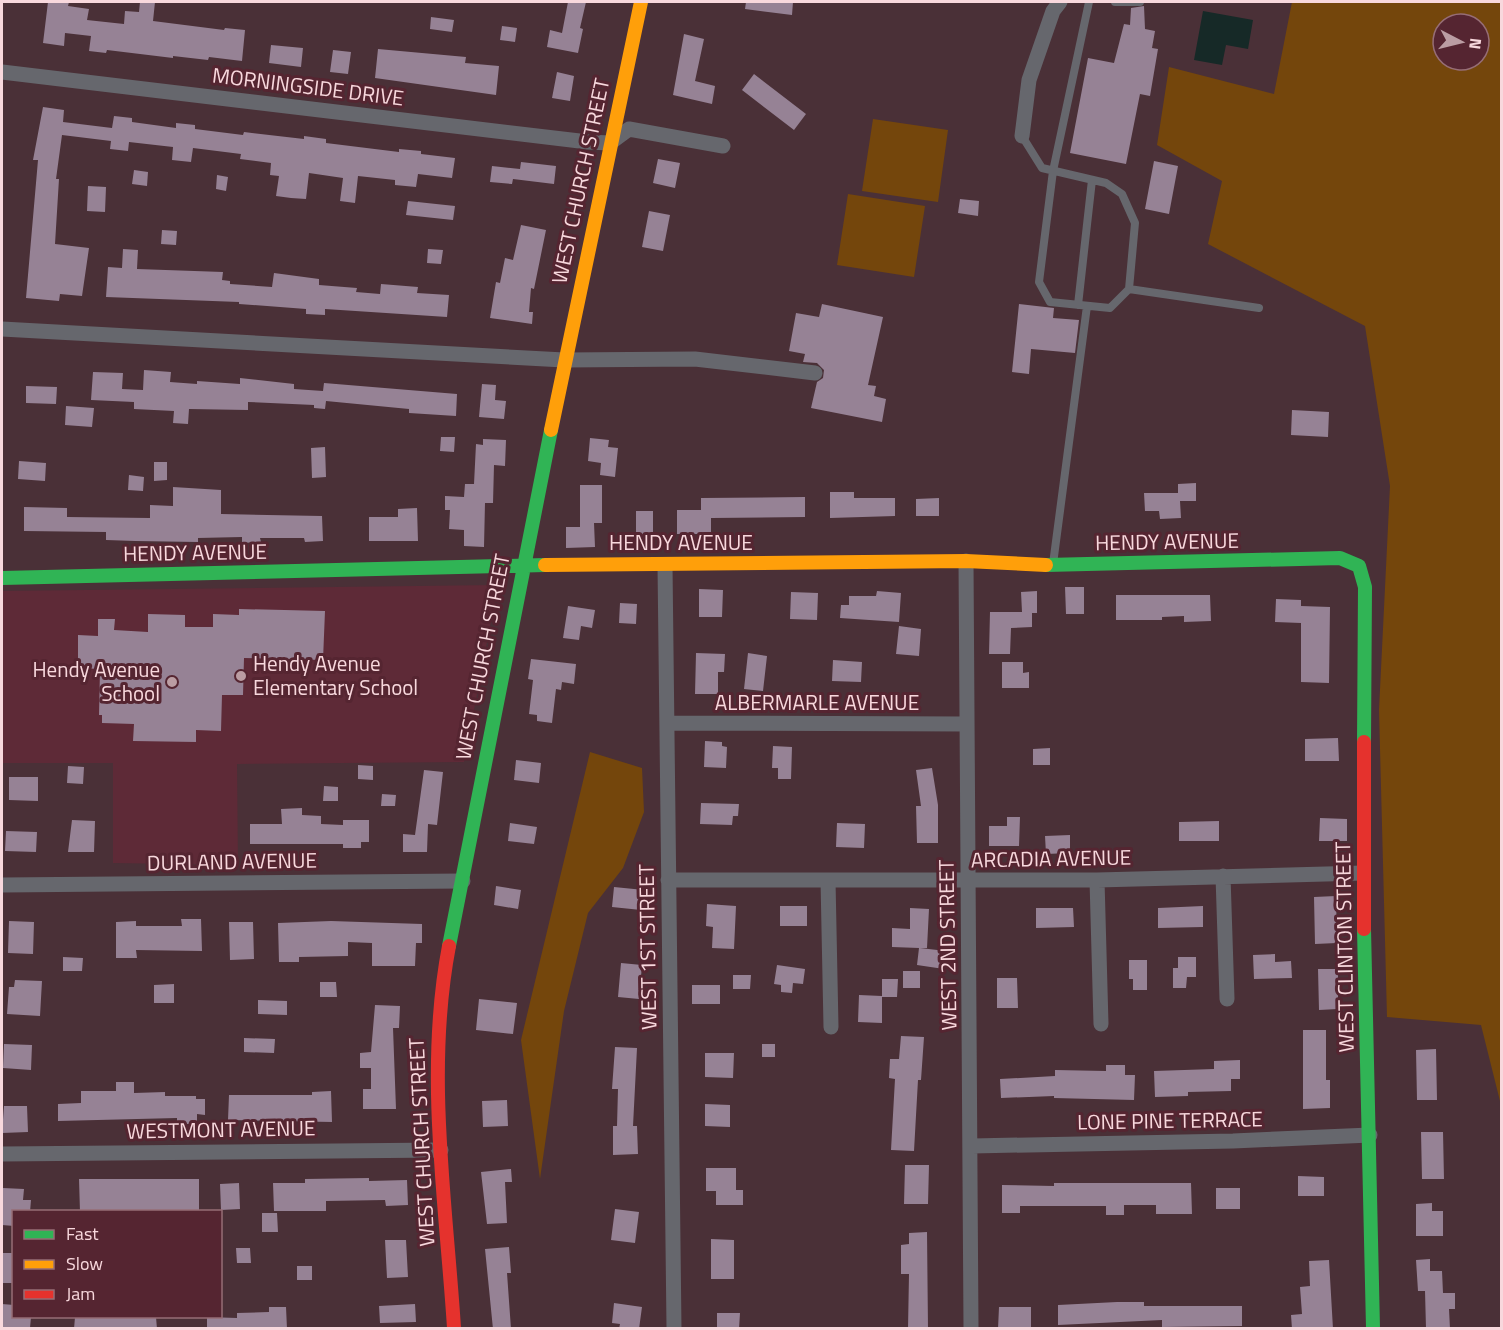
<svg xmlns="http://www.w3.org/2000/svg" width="1503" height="1330" viewBox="0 0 1503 1330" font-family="'Titillium Web',sans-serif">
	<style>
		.built { fill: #5e2a37 }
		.green { fill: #74460c; fill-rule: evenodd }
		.water { fill: #162927 }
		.building { fill: #968295 }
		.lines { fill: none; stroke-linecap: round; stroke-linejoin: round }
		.lane { stroke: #66676d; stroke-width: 8 }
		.street { stroke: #66676d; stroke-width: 15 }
		.fast { stroke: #30b455; stroke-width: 14 }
		.slow { stroke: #ff9f0a; stroke-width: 14 }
		.jam { stroke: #e5322d; stroke-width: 14 }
		.poi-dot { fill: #bb9da3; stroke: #552531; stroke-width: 2 }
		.labels { text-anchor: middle; stroke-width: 6; stroke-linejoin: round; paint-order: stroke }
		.street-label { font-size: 21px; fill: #f8d8dd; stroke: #552531 }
		.poi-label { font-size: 21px; fill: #f8d8dd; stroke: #552531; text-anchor: start }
	</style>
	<rect width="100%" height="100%" fill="#4a3037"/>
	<!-- built -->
	<path class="built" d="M498 585 464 762 237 764 238 865 113 863V763H2V591Z"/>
	<!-- green -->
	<path class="green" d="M1292 2H1501V1105L1481 1025 1387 1017 1379 710 1390 486 1365 326 1208 244 1222 181 1157 145 1169 67 1274 94ZM1443 24H1479V60H1443Z
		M873 119 948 130 938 202 862 191Z
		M848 194 925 206 914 277 837 265Z
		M590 752 642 768 644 812 623 868 588 913 564 1011 540 1179 521 1040Z"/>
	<!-- water -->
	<path class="water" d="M1203 11 1253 20 1248 49 1226 45 1222 65 1194 60Z"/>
	<!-- building -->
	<path class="building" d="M48 2H69L68 6 89 9 87 20 124 24 125 11 139 12 140 2H155L153 21 224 30 225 28 245 30 242 61 209 57 208 60 173 56V58L107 50 106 53 89 51 91 36 65 33 64 46 43 43Z
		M568 2H586L580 28 583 29 578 53 547 47 550 30 562 33Z
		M746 2H793L792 15 745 9Z
		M1144 6 1145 29 1155 31 1152 48 1158 49 1150 96 1140 94 1126 164 1070 153 1088 58 1114 63 1124 24 1130 25 1131 8Z
		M431 17 454 20 452 32 430 29Z
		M502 26 517 28 515 42 500 40Z
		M684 34 704 39 695 81 715 86 712 104 673 95Z
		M271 45 303 48 301 67 269 63Z
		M378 49 466 57 465 63 499 66 496 95 375 78Z
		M333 50 351 52 348 74 330 72Z
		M557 72 574 76 570 101 552 98Z
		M754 74 806 114 794 130 742 90Z
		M43 107 64 110 63 122 112 128 114 116 132 118V122L176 128V123L195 125V129L243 135 244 132 304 139V136L326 139V143L399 152V149L421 151V154L455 158 452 178 418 174 416 187 395 185V180L358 176 355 203 340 201 343 178 309 173 306 199 291 198 276 196 279 176 270 175 271 163 240 159 241 154 193 148 191 162 172 160 173 147 129 142 128 151 110 149 111 141 62 135 56 179H59L55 244 89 248 82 296 60 294 59 301 26 298 38 160H33Z
		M658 159 680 163 675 188 653 183Z
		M1154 161 1178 166 1169 214 1145 209Z
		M521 162 556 166 554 184 513 179 512 184 490 182 492 166 520 169Z
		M134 170 148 172 147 186 132 184Z
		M217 175 228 177 226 191 216 189Z
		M88 186 106 187 105 212 87 211Z
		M960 199 979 201 978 216 958 213Z
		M408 201 455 206 453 220 406 215Z
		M649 211 670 215 663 251 642 247Z
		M521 225 546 230 534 289 531 288 529 312H533L532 324 490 318 496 282 500 283 505 258 513 260Z
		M162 230 177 231 176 245 161 244Z
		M123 249 138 250 137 269 223 272 222 280 230 281V284L272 287 274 273 319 279V285L357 288 356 292 380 294 381 284 418 287 417 293 449 295 447 317 325 309V315L306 314V309L239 304V302L106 297 108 267 122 268Z
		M428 249 443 250 441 264 427 263Z
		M822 304 883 317 868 385 876 386 874 396 886 399 882 422 811 408 817 382 823 378 824 370 817 363 803 362 805 354 789 351 796 313 819 317Z
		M1019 304 1054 308 1053 318 1079 320 1075 353 1031 349 1029 374 1012 372Z
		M144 370 171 372 170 382 197 384V381L240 384V378L294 384V389L323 391 324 383 457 394 456 416 409 413V409L326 401 325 409 314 408V405L248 402V410L189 409 188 424 173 423 174 411 134 409V402L91 400 93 372 123 373 122 389 143 390Z
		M482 384 496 385 495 400 506 401 504 419 479 417Z
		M26 386 57 387 56 404 26 403Z
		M66 406 94 408 92 427 65 425Z
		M1292 410 1329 412 1328 437 1291 435Z
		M441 437H455L454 452 440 451Z
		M590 438 609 440 608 447 618 448 615 477 600 475 601 463 588 461Z
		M483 439 506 440 505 466 494 465 493 503H485L484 547 464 546V530L449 529 450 510H445V496L464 497 465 484H474L476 444 483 445Z
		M325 447 326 477 312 478 311 448Z
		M19 461 46 463 45 481 18 479Z
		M154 462H167V480L154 481Z
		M129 475 144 477 143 491 128 490Z
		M1196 483V501H1180L1181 518 1160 519 1159 511H1145L1144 493H1178V484Z
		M580 485H602V523H594L595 547 566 548V527H580Z
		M173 487 221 490V514L322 516 323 541 305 542 304 538H260L261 542 242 543V537L198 538V542L135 541 106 540V532L24 531V507L67 508V517L150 518V505L173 506Z
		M830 492H854V498H895V516L830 518Z
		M805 497V517L711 518V534H677V510H701V498Z
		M939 498V516H916V499Z
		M417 508 418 541H369V517H398V509Z
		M636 511H653V538H636Z
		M1065 587H1084V614H1066Z
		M699 589 723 590 722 617H699Z
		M877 591 901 593 899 622 840 618 841 605H849V596H876Z
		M1037 591V613H1032V627L1011 628 1010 654H989L990 612H1022L1021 592Z
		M791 592 818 593 817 620 790 619Z
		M1116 595H1210L1211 621 1184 622V616L1162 617V620H1116Z
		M1276 599 1301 600V606L1330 607 1329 683 1301 682V623L1275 622Z
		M620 603 637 604 636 624 619 623Z
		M568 606 595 610 592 628 581 626 579 640 563 638Z
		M239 609 325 611 323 660 244 658 243 695H222L221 731 196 730V742L133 741 134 724 102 723V715H99L100 669 78 668V635L98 636V619H115L114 630 148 632V614L185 615V627H213V614L239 615Z
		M899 626 921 629 919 656 896 654Z
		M696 653 725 654 724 672H718V694H695Z
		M748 653 767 656 763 691 744 689Z
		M531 659 576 664 574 684 562 682 561 690 556 689 552 723 537 721V715L529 714 533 680 528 679Z
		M833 660 862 662 861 682 832 681Z
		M1002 662H1023V673L1029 672V688H1002Z
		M1338 738 1339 761H1305V739Z
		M705 741 722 742V746L727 747 726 768 704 767Z
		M773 746 792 747 791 779H778V768H772Z
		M1050 748V765H1033V749Z
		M516 760 541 763 539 783 514 780Z
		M358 765 373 766V780L358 779Z
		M68 766 84 767 83 784 67 783Z
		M932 768 938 805V843H917L916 806H921L916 770Z
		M424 770 443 772 437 825 428 824 427 852H403V834L415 835Z
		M9 777H38V801L9 800Z
		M324 786 338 787V801H323Z
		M382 794 396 795 395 806H381Z
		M701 803 739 804 738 816H733L732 825 700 824Z
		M302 808V815L321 816V824L343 825V820H369V842H361V848H343V844H250V824H282L281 809Z
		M1007 817H1020L1019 846H989V826H1007Z
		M1320 818 1347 819V841H1319Z
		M72 820 95 821 94 852H68Z
		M1219 821V841H1179V822Z
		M510 823 537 827 534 844 508 841Z
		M837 823 865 824 864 848 836 847Z
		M6 831 37 832 36 852 5 851Z
		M1070 835V853L1046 854 1045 836Z
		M496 886 521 890 518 909 494 905Z
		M614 887 644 890 641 910 612 907Z
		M1336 896 1337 943 1315 944 1314 897Z
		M707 904 736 906 734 949 712 948 713 927 706 926Z
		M780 906H807V926H780Z
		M1203 906V927L1158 928V908Z
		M910 908 929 909 927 948H920L946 951 944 969 917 965 919 948 892 947V928L910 929Z
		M1036 908H1073L1074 927 1036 928Z
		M181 919H201L202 951 136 950 137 958H116V922L136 921V926H182Z
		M9 921 34 922 33 954 8 953Z
		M331 921 422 924V943H416L415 966H372V943L348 942V956L299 957V962H279L278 923Z
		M229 922H253L254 959 230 960Z
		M1275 954V962L1291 961 1292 978 1254 979 1253 955Z
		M63 957 83 958 82 971H63Z
		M1178 957H1196V977H1187L1186 988H1173V968H1178Z
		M1129 960H1147V990H1133V979H1129Z
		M621 963 642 965 639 999 618 997Z
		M777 965 805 969 803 984 793 983 792 993 781 992V985L774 984Z
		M1318 969H1338V1009L1319 1010Z
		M903 971H920V988H903Z
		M733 975H751L750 989H733Z
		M997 978H1017L1018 1008H997Z
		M882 979H898L897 997H882V1023L858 1022 859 995 882 996Z
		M15 980 42 981 40 1016 7 1014 9 987H14Z
		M320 982H336L337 997H320Z
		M174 984V1003H154V985Z
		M692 985H720V1004H692Z
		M479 999 517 1003 513 1034 476 1030Z
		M258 1000 287 1001V1015L258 1014Z
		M375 1005 400 1006 399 1028H393L396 1109H363V1089H371V1068H360V1053L371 1052Z
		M1303 1030H1326V1080H1330V1108L1303 1109Z
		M901 1036 924 1037 921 1080H918L914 1151 891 1150 895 1079 889 1078 890 1059H899Z
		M244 1038 275 1039 274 1053 244 1052Z
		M4 1044 32 1045 31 1070 3 1068Z
		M762 1044H775V1057H762Z
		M615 1047 637 1048 633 1126H637L638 1154 613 1155V1126H617L618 1089H612Z
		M1436 1049 1437 1100H1417L1416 1050Z
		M705 1053H734L733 1078 705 1077Z
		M1240 1060V1079H1231V1091L1188 1092V1096L1155 1097 1154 1071 1214 1069V1061Z
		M1106 1065H1125V1075H1135L1134 1100 1054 1098V1096L1001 1098 1000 1079 1055 1076V1070L1106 1071Z
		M116 1082H134V1093L165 1092V1096H196V1099H205V1115L197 1114V1124H177V1118L58 1121V1104L81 1103V1091H116Z
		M331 1091 332 1122 228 1120 229 1095H312V1092Z
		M507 1100 508 1126 483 1127 482 1101Z
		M705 1104 730 1105V1127L705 1126Z
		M4 1106H27L28 1132 2 1133Z
		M1421 1132H1443L1444 1179H1422Z
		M905 1165H929L928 1204H904Z
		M706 1168H736V1190H743V1205H716V1191H706Z
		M511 1169 512 1182H505L507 1223 487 1224 481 1172Z
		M1298 1176 1324 1177V1196H1298Z
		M369 1178V1181L407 1180 408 1205 386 1206 385 1200 326 1201V1211H274L273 1183H305V1179Z
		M79 1179H199V1210L80 1212Z
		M239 1183 240 1209 221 1210 220 1184Z
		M1054 1183H1191L1192 1214H1156V1205H1124V1215H1106V1206H1020V1213H1002V1185L1054 1186Z
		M3 1188 24 1189 23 1200H31L30 1212H14V1226L2 1225Z
		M1216 1188H1240V1209H1216Z
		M1432 1203V1211H1443V1236H1416V1204Z
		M615 1209 639 1212 635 1243 611 1240Z
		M262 1213H277L278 1232H262Z
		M927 1232 928 1329H908L909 1274H901V1245L909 1244V1233Z
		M711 1239 734 1240V1279H711Z
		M385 1240H406L408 1277 387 1278Z
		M509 1247 511 1273H507L511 1329H493L485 1249Z
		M236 1248H250L251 1263H237Z
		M2 1253H14V1283H2Z
		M1430 1259V1271H1442L1443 1293H1455V1309H1449L1450 1329H1426L1425 1291H1418L1416 1260Z
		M1329 1260 1333 1329H1292L1291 1315 1302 1314 1300 1287 1310 1286 1309 1261Z
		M297 1266H312V1280H297Z
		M1117 1302H1144V1306H1242V1326L1162 1327V1320L1058 1325V1305Z
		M614 1303 642 1307 639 1329H619L620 1324 612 1323Z
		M2 1304 14 1305V1317H31L30 1328 2 1327Z
		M415 1304 416 1322 380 1323 379 1306Z
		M269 1307H286L287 1329H207V1317L237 1318V1313L269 1312Z
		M999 1307H1031V1329H998Z
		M717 1313H740L739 1329H717Z
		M75 1317H156L157 1329H74Z"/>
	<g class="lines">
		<!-- lane -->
		<path class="lane" d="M1089 2 1053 171 1039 282 1050 302 1110 308 1129 289
			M1115 2H1140
			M1022 136 1042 168 1106 183 1122 194 1135 223 1129 289 1259 308
			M1078 305 1092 180
			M1053 564 1087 306"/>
		<!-- street -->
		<path class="street" d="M2 72 588 142 610 143 629 129 723 146
			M1022 136 1029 80 1053 11 1060 2
			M2 329 564 360 695 359 815 373
			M966 561 971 1328
			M665 565 674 1328
			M668 723 966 724
			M1223 876 1227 999
			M668 880H1097L1363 873
			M828 880 831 1027
			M1097 880 1101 1024
			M2 885 463 881
			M972 1146 1233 1141 1370 1135
			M2 1154 441 1150"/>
		<!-- fast -->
		<path class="fast" d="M1046 565 1340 558 1359 566 1365 587 1364 742
			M2 578 545 565
			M1364 929 1373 1328
			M449 946 551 430"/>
		<!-- slow -->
		<path class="slow" d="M551 430 641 2
			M545 565 966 561 1046 565"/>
		<!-- jam -->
		<path class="jam" d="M1364 742V929
			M449 946C425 1071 446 1202 454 1328"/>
	</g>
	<!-- markers -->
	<g class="poi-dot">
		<circle cx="241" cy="676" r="6"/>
		<circle cx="172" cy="682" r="6"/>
	</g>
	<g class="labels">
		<!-- street labels -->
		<g class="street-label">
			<text transform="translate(308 87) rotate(7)" y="7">MORNINGSIDE DRIVE</text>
			<text transform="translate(581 181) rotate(-78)" y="7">WEST CHURCH STREET</text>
			<text transform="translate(1167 542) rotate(-1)" y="7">HENDY AVENUE</text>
			<text x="681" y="550">HENDY AVENUE</text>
			<text transform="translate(195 553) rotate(-1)" y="7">HENDY AVENUE</text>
			<text transform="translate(483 657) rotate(-79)" y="7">WEST CHURCH STREET</text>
			<text x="817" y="710">ALBERMARLE AVENUE</text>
			<text transform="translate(1051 859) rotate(-1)" y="7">ARCADIA AVENUE</text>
			<text transform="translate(232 862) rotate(-1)" y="7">DURLAND AVENUE</text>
			<text transform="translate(948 945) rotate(-91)" y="7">WEST 2ND STREET</text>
			<text transform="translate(648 947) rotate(-91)" y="7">WEST 1ST STREET</text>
			<text transform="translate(1345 947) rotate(-91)" y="7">WEST CLINTON STREET</text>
			<text transform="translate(1170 1121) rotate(-1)" y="7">LONE PINE TERRACE</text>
			<text transform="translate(221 1130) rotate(-1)" y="7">WESTMONT AVENUE</text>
			<text transform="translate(422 1142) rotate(-93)" y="7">WEST CHURCH STREET</text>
		</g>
		<!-- poi labels -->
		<g class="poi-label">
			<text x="253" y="671">Hendy Avenue<tspan x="253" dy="24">Elementary School</tspan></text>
			<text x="160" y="677" text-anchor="end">Hendy Avenue<tspan x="160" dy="24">School</tspan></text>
		</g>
	</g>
	<!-- border -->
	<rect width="1503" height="1330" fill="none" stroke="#f8d8dd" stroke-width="6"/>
	<!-- legend -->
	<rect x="12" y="1210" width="210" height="108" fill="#552531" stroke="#966d76" stroke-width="1.5"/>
	<rect x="24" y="1230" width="30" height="9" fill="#30b455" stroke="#966d76" stroke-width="1.5"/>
	<text x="66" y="1240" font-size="18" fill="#f8d8dd">Fast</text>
	<rect x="24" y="1260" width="30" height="9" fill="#ff9f0a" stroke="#966d76" stroke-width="1.5"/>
	<text x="66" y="1270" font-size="18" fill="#f8d8dd">Slow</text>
	<rect x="24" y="1290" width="30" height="9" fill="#e5322d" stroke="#966d76" stroke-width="1.5"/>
	<text x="66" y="1300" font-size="18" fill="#f8d8dd">Jam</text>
	<!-- north arrow -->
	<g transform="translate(1461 42) rotate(97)"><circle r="28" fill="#552531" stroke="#966d76" stroke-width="1.5"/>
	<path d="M0-4.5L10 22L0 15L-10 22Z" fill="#bb9da3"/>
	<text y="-9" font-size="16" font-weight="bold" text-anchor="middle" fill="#f8d8dd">N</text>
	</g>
</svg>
